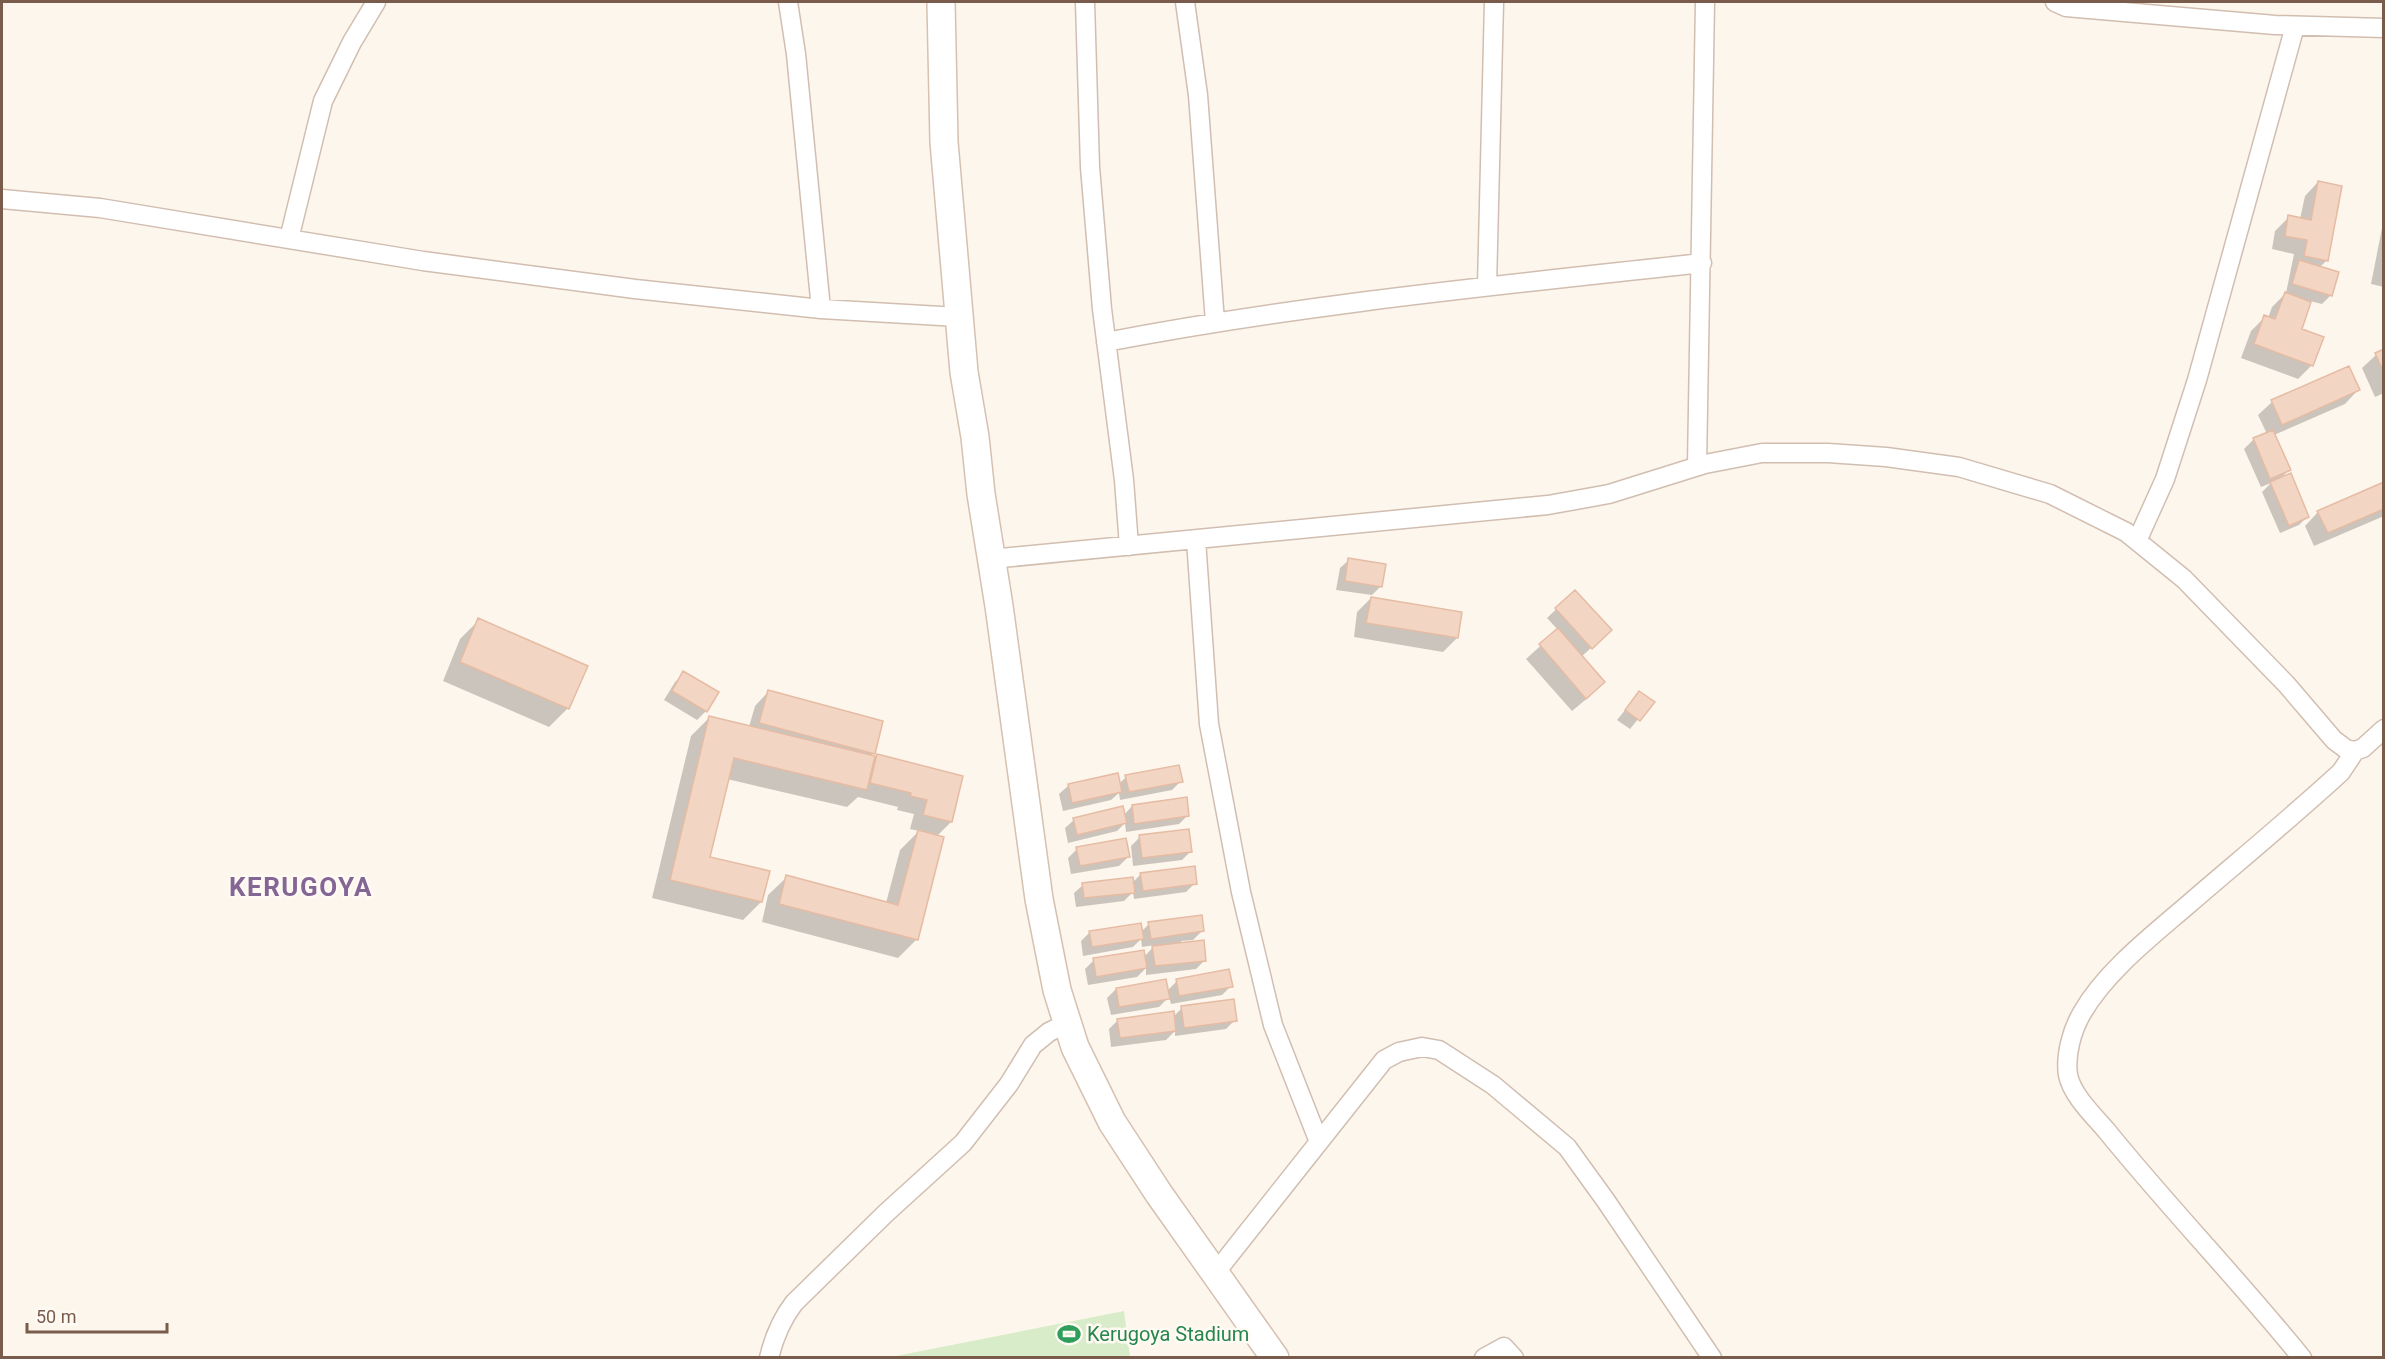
<svg xmlns="http://www.w3.org/2000/svg" width="2385" height="1359" viewBox="0 0 2385 1359" font-family="Roboto,sans-serif">
	<style>
		.green { fill: #d8ecc9 }
		.shadow { fill: #0003 }
		.building { fill: #f3d5c3; stroke: #e6bba3; stroke-width: 1.5 }
		.lines { fill: none; stroke-linecap: round; stroke-linejoin: round }
		.minor-casing { stroke: #d1beb0; stroke-width: 21 }
		.secondary-casing { stroke: #d6c0b0; stroke-width: 30 }
		.minor { stroke: #fff; stroke-width: 18 }
		.secondary { stroke: #fff; stroke-width: 27 }
		.labels { text-anchor: middle; stroke-width: 5; stroke-linejoin: round; paint-order: stroke }
		.leisure-label { font-size: 20px; fill: #27864d; stroke: #fffaf3; text-anchor: start }
		.district-label { font-size: 26px; font-weight: bold; letter-spacing: 1.5px; fill: #846695; stroke: #fffaf3 }
	</style>
	<rect width="100%" height="100%" fill="#fdf6ec"/>
	<!-- green -->
	<path class="green" d="M1124 1311 1130 1357H896V1356Z"/>
	<!-- shadow -->
	<path class="shadow" d="M2318 182 2327 260 2319 268 2331 295 2322 304 2310 301 2300 329 2312 365 2298 379 2241 358 2251 331 2265 317 2268 318 2272 307 2286 293 2294 254 2272 249 2275 231 2289 217 2300 219 2305 196Z
		M2384 218V287L2371 284Z
		M2384 351V393L2375 397 2362 368 2376 355Z
		M2348 368 2358 390 2345 404 2274 435 2289 470 2280 479 2308 516 2299 525 2280 533 2262 492 2271 483 2261 487 2244 449 2253 440 2267 434 2258 415 2272 402Z
		M2384 484V516L2314 546 2305 526 2318 512Z
		M1349 560 1381 586 1372 595 1336 590 1340 568Z
		M1574 592 1601 639 1581 657 1590 696 1572 711 1526 659 1558 630 1547 618Z
		M1371 598 1457 638 1443 652 1354 637 1357 612Z
		M479 620 568 708 549 727 443 681 460 639Z
		M684 673 706 711 697 720 664 700 675 682Z
		M768 692 873 753 870 757 872 761 877 756 961 777 951 822 936 837 942 838 916 940 898 958 762 922 768 895 787 877 886 903 900 850 919 831 910 829 914 814 897 810 898 807 858 797 847 807 727 779 708 858 761 902 743 920 652 898 691 736 709 718 749 727 755 706Z
		M1639 693 1652 702 1630 729 1617 720Z
		M1116 775 1119 784 1126 777 1181 781 1172 790 1120 800 1119 793 1111 800 1063 811 1059 794 1068 786Z
		M1132 806 1188 815 1179 824 1126 832 1125 823 1117 831 1068 843 1065 828 1074 820 1124 815Z
		M1140 837 1191 851 1182 860 1133 866 1131 846Z
		M1077 849 1128 857 1119 866 1071 874 1068 858Z
		M1141 874 1195 883 1186 892 1134 899 1133 892 1124 901 1076 907 1074 893 1083 885 1132 883Z
		M1149 924 1202 931 1193 940 1181 941V944L1205 960 1196 969 1146 975V968L1137 977 1088 985 1085 969 1094 960 1144 957 1155 945 1142 947 1141 939 1133 947 1083 956 1081 941 1090 932H1141Z
		M1177 981 1231 986 1222 995 1171 1004 1169 997 1159 1007 1111 1015 1107 998 1116 989 1167 991Z
		M1182 1008 1235 1020 1226 1029 1175 1036V1031L1166 1040 1111 1047 1109 1029 1118 1020 1173 1017Z"/>
	<!-- building -->
	<path class="building" d="M2318 181 2342 186 2328 261 2304 256 2307 240 2285 236 2288 215 2311 220Z
		M2299 260 2339 272 2332 296 2292 284Z
		M2285 292 2311 302 2302 329 2324 337 2313 366 2254 344 2264 315 2275 319Z
		M2384 349V373L2375 353Z
		M2349 366 2360 390 2282 425 2271 400Z
		M2273 430 2291 470 2270 479 2253 438Z
		M2291 473 2309 517 2289 526 2270 482Z
		M2384 482V509L2328 533 2317 511Z
		M1348 558 1386 564 1382 587 1345 581Z
		M1575 590 1612 630 1592 649 1555 608Z
		M1371 597 1462 612 1458 638 1366 623Z
		M478 618 588 666 569 709 460 662Z
		M1558 628 1605 682 1586 699 1539 644Z
		M683 671 719 692 707 712 672 691Z
		M768 690 883 721 875 754 759 723Z
		M1639 691 1655 702 1640 721 1625 710Z
		M709 716 875 756 867 790 734 758 710 857 770 871 762 902 670 880Z
		M877 754 963 776 952 822 923 815 927 800 910 796 911 793 870 783Z
		M1179 765 1183 782 1129 792 1125 775Z
		M1118 773 1122 792 1072 803 1068 784Z
		M1187 797 1189 816 1134 824 1132 805Z
		M1123 806 1127 823 1077 835 1073 818Z
		M1189 829 1192 852 1142 858 1139 835Z
		M918 830 944 837 918 940 779 904 786 875 898 905Z
		M1126 838 1130 857 1080 866 1076 847Z
		M1195 866 1197 884 1143 891 1140 873Z
		M1133 877 1135 893 1084 898 1082 883Z
		M1202 915 1204 931 1151 939 1148 922Z
		M1141 923 1144 939 1092 947 1089 931Z
		M1204 940 1206 961 1155 966 1152 946Z
		M1144 950 1147 968 1096 977 1093 958Z
		M1229 969 1233 987 1179 996 1176 979Z
		M1166 979 1170 999 1119 1007 1116 988Z
		M1234 999 1237 1021 1184 1028 1181 1006Z
		M1174 1011 1176 1031 1120 1038 1117 1019Z"/>
	<g class="lines">
		<!-- minor casing -->
		<g class="minor-casing">
			<path id="minor" d="M788 2 796 54 821 309
				M1085 2 1090 167 1102 309 1124 480 1129 546
				M1185 2 1198 95 1215 322
				M2055 2 2066 7 2275 25 2384 28
				M2 199 100 208 423 261 635 289 821 309 958 317
				M289 239 323 101 352 42 376 2
				M1487 286 1494 2
				M1106 342C1303 304 1503 285 1702 263
				M1697 466 1705 2
				M1196 540 1209 724 1241 892 1273 1025 1319 1142
				M2137 541 2165 479 2197 380 2295 26
				M991 559 1548 505 1609 494 1705 464 1762 453H1828L1886 457 1959 467 2050 494 2126 532 2184 579 2287 685 2334 740 2346 749 2355 751 2363 748 2384 729
				M1216 1272 1384 1060 1399 1052 1422 1047 1439 1050 1493 1085 1567 1147 1606 1201 1712 1358
				M769 1358C774 1337 781 1320 794 1303L886 1213 963 1143 1009 1084 1033 1045 1049 1032 1067 1023
				M1484 1358 1504 1347 1514 1358
				M2302 1358C2239 1280 2169 1208 2106 1130 2093 1115 2072 1095 2068 1075 2065 1055 2072 1030 2082 1013 2106 971 2153 935 2190 903 2240 860 2292 817 2341 772L2355 751"/>
		</g>
		<!-- secondary casing -->
		<g class="secondary-casing">
			<path id="secondary" d="M941 2 944 142 964 372 975 437 981 494 999 606 1039 899 1057 990 1075 1047 1112 1122 1159 1194 1275 1358"/>
		</g>
		<!-- minor -->
		<use href="#minor" class="minor"/>
		<!-- secondary -->
		<use href="#secondary" class="secondary"/>
	</g>
	<!-- icons -->
	<defs>
		<g id="stadium-bare" transform="scale(1.8)"><path d="M0-5a6.5 5 0 1 0 0 10a6.5 5 0 1 0 0-10ZM-3.5-1.8h7v3.6h-7Z" fill="#2e9e5b" stroke="#fffaf3" stroke-width="2.5" paint-order="stroke"/></g>
	</defs>
	<g fill-rule="evenodd">
		<use href="#stadium-bare" x="1069" y="1334"/>
	</g>
	<g class="labels">
		<!-- leisure labels -->
		<g class="leisure-label">
			<text x="1087" y="1341">Kerugoya Stadium</text>
		</g>
		<!-- district labels -->
		<g class="district-label">
			<text x="301" y="896">KERUGOYA</text>
		</g>
	</g>
	<!-- border -->
	<rect width="2385" height="1359" fill="none" stroke="#7a5c4d" stroke-width="6"/>
	<!-- scale -->
	<path d="M27 1323v9h140v-9" fill="none" stroke="#7a5c4d" stroke-width="3"/>
	<text x="36" y="1323" font-size="18" fill="#7a5c4d" stroke="#fffaf3" stroke-width="4.5" paint-order="stroke">50 m</text>
</svg>
